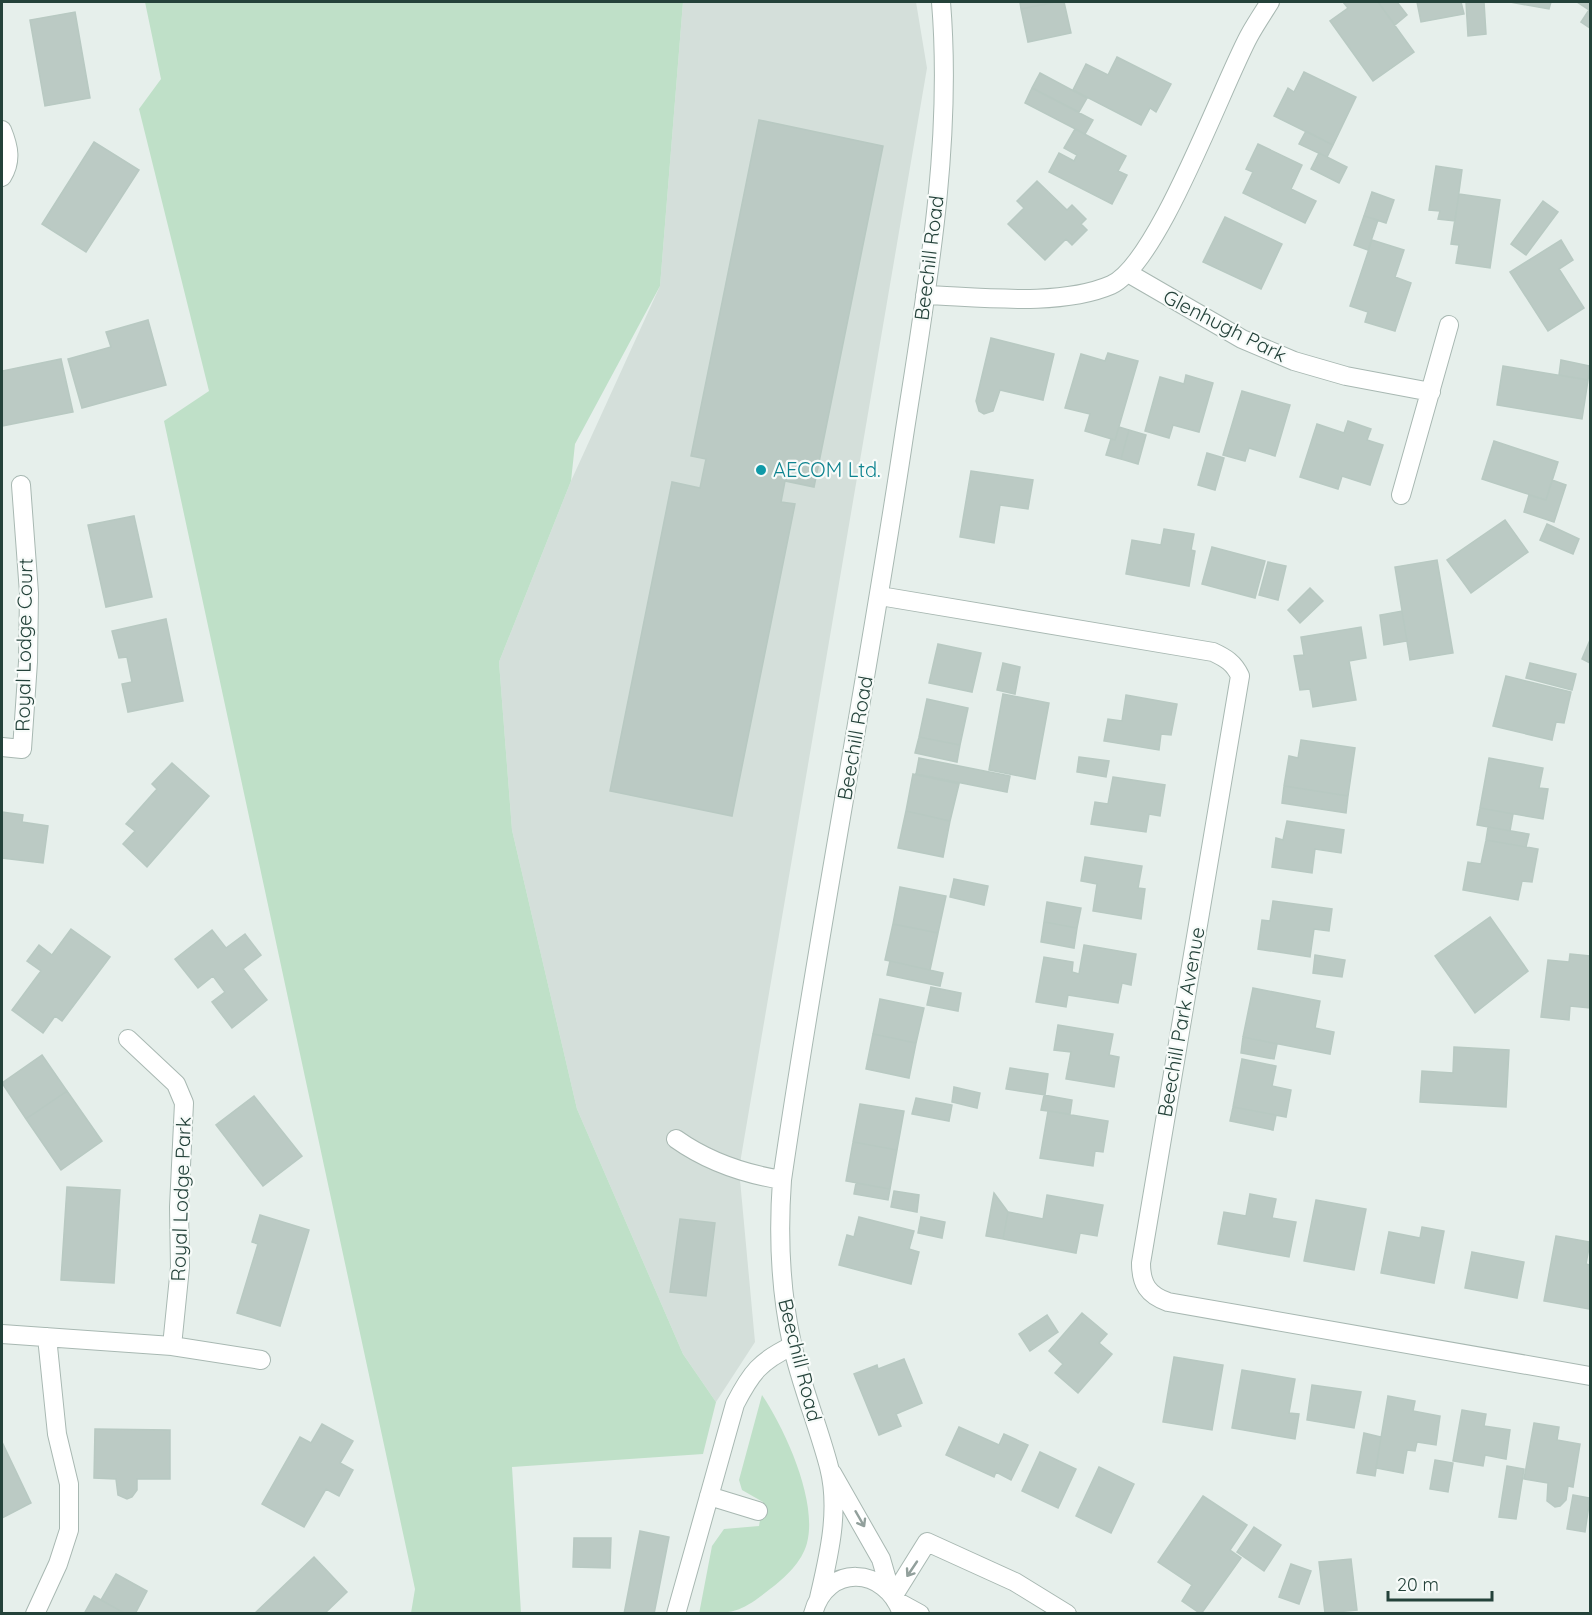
<svg xmlns="http://www.w3.org/2000/svg" width="1592" height="1615" viewBox="0 0 1592 1615" font-family="Quicksand,sans-serif">
	<style>
		.built { fill: #d4dfda }
		.green { fill: #bfe0c8 }
		.building { fill: #bbcac4; stroke: #b8c9c2; stroke-width: 1.5 }
		.lines { fill: none; stroke-linecap: round; stroke-linejoin: round }
		.minor-casing { stroke: #a8b8b2; stroke-width: 20 }
		.minor { stroke: #fff; stroke-width: 18 }
		.oneway { stroke: #92a09c }
		.culture-dot { fill: #0f9aa8; stroke: #f7fbf9; stroke-width: 2 }
		.labels { text-anchor: middle; stroke-width: 4.5; stroke-linejoin: round; paint-order: stroke }
		.street-label { font-size: 20px; fill: #24423a; stroke: #f7fbf9 }
		.culture-label { font-size: 20px; fill: #0d838f; stroke: #f7fbf9; text-anchor: start }
	</style>
	<rect width="100%" height="100%" fill="#e6efeb"/>
	<!-- built -->
	<path class="built" d="M683 2H916L927 68 739 1169 755 1342 716 1402 683 1354 577 1109 512 830 499 662 571 481 660 286Z"/>
	<!-- green -->
	<path class="green" d="M145 2H683L660 286 575 444 571 481 499 662 512 830 577 1109 683 1354 716 1402 703 1454 512 1467 521 1613H411L415 1589 164 421 209 391 139 109 161 79Z
		M762 1395C785 1429 818 1501 807 1543 802 1562 785 1578 770 1589 741 1612 735 1613 699 1614L712 1546 724 1529 759 1526 763 1502 742 1490 739 1480Z"/>
	<!-- building -->
	<path class="building" d="M1020 2H1056L1021 9Z
		M1056 2H1064L1071 33 1028 42 1021 9Z
		M1343 2H1378L1414 52 1373 81 1330 21 1348 8Z
		M1378 2H1397L1407 15 1395 25Z
		M1417 2H1461L1464 14 1421 22Z
		M1466 2H1484L1486 34 1468 36Z
		M1510 2H1551L1549 9Z
		M1577 2H1590V28L1581 22 1589 10Z
		M75 12 90 98 45 106 30 20Z
		M1117 57 1171 84 1156 112 1150 108 1141 125 1073 90 1086 64 1108 75Z
		M1304 72 1356 97 1333 145 1274 116 1288 88 1294 92Z
		M1040 73 1087 98 1079 112 1032 88Z
		M1032 88 1093 120 1085 134 1025 103Z
		M759 120 883 146 814 487 785 481 781 502 795 504 732 816 610 791 672 482 700 488 706 459 691 456Z
		M1075 129 1126 156 1118 171 1127 175 1112 204 1049 172 1059 153 1074 161 1077 155 1064 148Z
		M1306 131 1333 145 1327 157 1299 144Z
		M94 142 139 170 86 252 42 224Z
		M1258 144 1302 165 1291 189 1316 201 1305 223 1243 193 1253 172 1246 169Z
		M1319 153 1347 167 1339 183 1311 169Z
		M1436 166 1462 170 1455 221 1438 219 1440 211 1429 210Z
		M1037 181 1067 210 1072 205 1086 219 1081 224 1087 230 1072 245 1066 239 1045 260 1008 224 1024 208 1017 201Z
		M1372 192 1394 200 1386 223 1364 216Z
		M1459 194 1500 200 1490 268 1456 263 1459 245 1451 244Z
		M1543 201 1558 212 1526 255 1511 244Z
		M1364 216 1378 220 1368 250 1354 245Z
		M1225 217 1282 244 1261 289 1203 262Z
		M1372 240 1404 250 1395 277 1411 283 1395 331 1365 322 1368 312 1350 306Z
		M1561 240 1573 260 1559 269 1584 308 1548 331 1510 272Z
		M148 320 166 385 82 408 68 359 111 347 106 332Z
		M991 338 1054 354 1043 400 1000 390 993 411 984 414 979 411 976 401Z
		M1108 353 1138 361 1115 440 1085 431 1090 414 1065 408 1081 354 1105 361Z
		M61 359 73 412 2 426V371Z
		M1561 360 1590 366 1588 380 1559 375Z
		M1503 366 1588 380 1582 419 1497 405Z
		M1186 375 1213 383 1199 432 1173 425 1169 438 1145 431 1160 377 1184 384Z
		M1242 391 1290 405 1275 456 1249 448 1245 461 1223 455Z
		M1348 421 1371 429 1367 440 1383 445 1370 485 1342 476 1338 489 1300 477 1317 424 1344 433Z
		M1119 427 1129 430 1121 459 1106 455 1111 439 1115 440Z
		M1129 430 1146 435 1138 464 1121 459Z
		M1494 441 1558 462 1546 500 1482 479Z
		M1207 453 1224 458 1215 490 1198 485Z
		M971 471 1033 480 1028 509 1000 505 994 543 960 537Z
		M1552 480 1566 485 1554 522 1524 512 1529 495 1546 500Z
		M134 516 152 597 106 607 88 525Z
		M1505 520 1528 552 1471 593 1447 560Z
		M1547 524 1579 539 1573 554 1540 540Z
		M1164 529 1194 534 1191 550 1195 551 1189 586 1126 574 1132 540 1161 545Z
		M1212 547 1265 561 1255 598 1202 584Z
		M1437 560 1453 653 1410 660 1395 567Z
		M1268 562 1286 566 1278 600 1259 595Z
		M1310 588 1323 601 1300 623 1288 610Z
		M1402 611 1407 641 1384 645 1380 615Z
		M166 619 183 701 128 712 122 684 132 682 127 657 119 658 112 631Z
		M1361 627 1366 658 1349 661 1356 700 1313 707 1310 689 1300 690 1294 656 1304 655 1301 637Z
		M1590 640V663L1582 659Z
		M938 644 981 653 972 692 929 683Z
		M1003 663 1020 667 1015 694 997 690Z
		M1530 663 1576 674 1572 690 1526 678Z
		M1506 676 1571 692 1564 723 1556 722 1552 740 1493 726Z
		M1003 694 1049 703 1035 779 989 770Z
		M1126 695 1177 704 1171 735 1161 734 1159 750 1104 741 1108 719 1122 721Z
		M927 699 968 708 960 745 919 737Z
		M919 737 960 745 957 762 915 753Z
		M1301 740 1355 748 1348 796 1284 786 1289 756 1298 758Z
		M1079 757 1109 761 1106 777 1077 772Z
		M919 758 1010 776 1007 792 916 774Z
		M1489 758 1543 768 1539 788 1548 789 1543 819 1480 808Z
		M172 763 209 796 147 867 123 844 135 831 126 824 157 789 152 784Z
		M913 774 959 784 950 821 906 811Z
		M1113 777 1165 785 1160 816 1149 814 1146 832 1091 824 1095 802 1108 804Z
		M1284 786 1348 796 1346 813 1282 803Z
		M1480 808 1513 814 1510 831 1477 825Z
		M906 811 950 821 943 857 898 848Z
		M2 812 23 815 22 822 48 826 43 863 2 858Z
		M1287 821 1344 830 1341 853 1315 849 1312 873 1272 867 1276 838 1283 840Z
		M1488 827 1529 834 1526 847 1486 840Z
		M1486 840 1538 849 1532 882 1522 881 1518 900 1463 890 1468 862 1481 864Z
		M1085 857 1142 866 1138 888 1145 889 1141 919 1093 911 1097 884 1081 881Z
		M954 879 988 886 984 905 950 897Z
		M900 887 946 896 938 933 893 924Z
		M1273 901 1332 909 1329 931 1314 929 1310 957 1258 949 1262 920 1270 921Z
		M1047 902 1081 908 1077 928 1044 922Z
		M1490 917 1528 971 1475 1013 1435 956Z
		M1044 922 1077 928 1074 948 1041 942Z
		M893 924 938 933 930 970 885 960Z
		M71 929 110 957 62 1021 55 1016 43 1033 12 1010 41 971 27 961 39 945 52 955Z
		M212 930 226 948 245 934 261 955 243 969 267 1000 232 1028 212 1002 225 992 213 976 198 988 175 959Z
		M1084 945 1136 954 1131 985 1122 983 1118 1003 1068 995 1066 1007 1036 1002 1044 957 1073 962 1072 972 1079 974Z
		M1570 954 1590 956V1008L1570 1006 1569 1020 1541 1017 1548 960 1569 962Z
		M1315 955 1345 960 1342 977 1313 973Z
		M890 961 943 973 940 986 887 975Z
		M931 987 961 993 958 1011 927 1005Z
		M1253 988 1320 1001 1315 1028 1334 1032 1330 1054 1243 1037Z
		M880 999 924 1008 916 1043 873 1034Z
		M1058 1025 1113 1034 1109 1055 1119 1057 1114 1087 1066 1079 1071 1052 1054 1050Z
		M873 1034 916 1043 909 1078 866 1069Z
		M1243 1037 1277 1044 1274 1059 1241 1053Z
		M1454 1047 1509 1050 1506 1107 1420 1102 1422 1071 1453 1073Z
		M42 1055 67 1091 26 1119 2 1083Z
		M1242 1059 1276 1066 1272 1086 1291 1090 1286 1117 1233 1107Z
		M1010 1068 1048 1074 1045 1095 1006 1089Z
		M954 1087 980 1093 977 1108 952 1102Z
		M67 1091 102 1141 61 1170 26 1119Z
		M1044 1095 1072 1100 1070 1114 1041 1110Z
		M254 1096 302 1156 263 1186 216 1125Z
		M916 1098 952 1105 949 1121 912 1114Z
		M860 1104 904 1111 897 1150 853 1142Z
		M1233 1107 1276 1115 1273 1130 1230 1121Z
		M1048 1111 1108 1121 1103 1152 1095 1151 1093 1166 1040 1158Z
		M853 1142 897 1150 890 1189 846 1181Z
		M856 1183 890 1189 888 1200 854 1194Z
		M67 1187 120 1190 114 1283 61 1280Z
		M894 1191 919 1195 917 1212 891 1207Z
		M994 1193 1008 1212 1003 1239 986 1236Z
		M1250 1194 1276 1199 1272 1218 1296 1222 1289 1257 1218 1244 1224 1212 1246 1216Z
		M1047 1195 1103 1205 1097 1236 1080 1233 1076 1253 1003 1239 1008 1212 1043 1219Z
		M1316 1200 1366 1209 1354 1270 1304 1261Z
		M260 1215 309 1230 280 1326 237 1313 258 1244 252 1242Z
		M859 1217 914 1231 909 1249 919 1252 911 1284 839 1265 847 1235 854 1237Z
		M921 1217 945 1222 942 1238 918 1233Z
		M680 1219 715 1223 706 1296 670 1292Z
		M1422 1227 1444 1231 1434 1283 1381 1273 1389 1232 1420 1238Z
		M1556 1236 1590 1242 1586 1264 1590 1265V1309L1544 1301Z
		M1472 1252 1524 1262 1517 1298 1465 1288Z
		M1082 1313 1107 1334 1099 1343 1112 1354 1078 1393 1055 1373 1063 1364 1049 1351Z
		M1047 1315 1058 1332 1030 1351 1019 1334Z
		M1174 1357 1223 1365 1212 1430 1163 1422Z
		M904 1359 922 1403 896 1414 901 1426 879 1435 854 1374 877 1365 878 1369Z
		M1242 1370 1295 1379 1289 1413 1299 1414 1295 1439 1232 1428Z
		M1312 1385 1361 1392 1354 1428 1307 1420Z
		M1388 1396 1415 1401 1413 1411 1440 1416 1436 1445 1417 1442 1415 1451 1407 1450 1403 1473 1376 1468Z
		M1462 1410 1486 1414 1484 1426 1510 1430 1506 1459 1485 1455 1483 1466 1453 1461Z
		M1534 1423 1559 1427 1557 1440 1580 1444 1573 1487 1568 1486 1566 1500 1560 1506 1555 1507 1547 1501 1548 1483 1524 1479Z
		M322 1424 353 1441 340 1463 353 1470 339 1496 326 1489 304 1527 262 1504 300 1437 311 1443Z
		M959 1427 999 1445 1004 1434 1028 1445 1011 1480 996 1472 994 1477 946 1455Z
		M95 1429 170 1430V1479H137V1490L132 1497 127 1499 118 1495 116 1479 94 1478Z
		M1364 1433 1381 1437 1375 1476 1357 1473Z
		M2 1442 31 1503 2 1518Z
		M1040 1452 1076 1469 1058 1508 1022 1491Z
		M1435 1460 1453 1463 1448 1492 1430 1489Z
		M1507 1466 1524 1469 1516 1519 1499 1517Z
		M1099 1467 1134 1484 1111 1533 1076 1516Z
		M1573 1495 1590 1498 1585 1532 1567 1529Z
		M1203 1496 1247 1525 1230 1550 1241 1558 1201 1614 1182 1601 1192 1585 1158 1562Z
		M1254 1527 1281 1545 1264 1571 1237 1552Z
		M640 1531 669 1537 654 1614H624Z
		M574 1538H611L610 1568 573 1567Z
		M314 1557 347 1592 324 1614H254Z
		M1351 1559 1357 1610 1325 1613 1319 1562Z
		M1291 1564 1311 1571 1299 1604 1279 1597Z
		M116 1574 147 1591 135 1614H126L101 1600Z
		M94 1596 101 1600 126 1614H84Z"/>
	<g class="lines">
		<!-- minor casing -->
		<g class="minor-casing">
			<path id="minor" d="M2 130C9 147 12 161 2 177
				M1128 273 1242 339 1294 361 1346 376 1431 392
				M925 295C980 297 1060 307 1111 285 1158 264 1221 88 1249 36 1255 25 1263 13 1270 2
				M1401 495 1449 325
				M880 596 1213 652C1226 658 1234 663 1240 676L1141 1263C1141 1284 1148 1295 1168 1302L1590 1376
				M2 747 22 749 28 662 29 593 21 485
				M676 1139C707 1161 745 1174 782 1180
				M2 1334 172 1346 180 1267 179 1207 184 1103 176 1084 128 1039
				M172 1346 261 1360
				M832 1473 881 1559 890 1590
				M709 1496 758 1511
				M894 1595 927 1542 1015 1582 1067 1614
				M819 1598C829 1555 840 1510 829 1467 818 1425 801 1385 792 1344 780 1289 778 1235 782 1180 818 931 867 684 904 436 926 293 953 146 941 2
				M898 1602 920 1614
				M35 1614 58 1564 69 1530V1484L57 1434 47 1337
				M676 1614 735 1404C751 1373 760 1361 792 1346
				M813 1614C826 1563 886 1566 902 1614"/>
		</g>
		<!-- minor -->
		<use href="#minor" class="minor"/>
	</g>
	<!-- one-way arrows -->
	<defs><path id="oneway-shaft" d="M-6 0H5M1.5-3L5.5 0L1.5 3" fill="none" stroke-width="1.6" stroke-linecap="round" stroke-linejoin="round" transform="scale(1.5)"/></defs>
	<g class="oneway">
		<use href="#oneway-shaft" transform="translate(860 1519) rotate(60)"/>
		<use href="#oneway-shaft" transform="translate(912 1569) rotate(124)"/>
	</g>
	<!-- markers -->
	<circle class="culture-dot" cx="761" cy="470" r="6"/>
	<g class="labels">
		<!-- street labels -->
		<g class="street-label">
			<text transform="translate(929 258) rotate(-83)" y="7">Beechill Road</text>
			<text transform="translate(1225 326) rotate(27)" y="7">Glenhugh Park</text>
			<text transform="translate(24 645) rotate(-89)" y="7">Royal Lodge Court</text>
			<text transform="translate(855 738) rotate(-80)" y="7">Beechill Road</text>
			<text transform="translate(1181 1022) rotate(-80)" y="7">Beechill Park Avenue</text>
			<text transform="translate(181 1199) rotate(-88)" y="7">Royal Lodge Park</text>
			<text transform="translate(800 1360) rotate(76)" y="7">Beechill Road</text>
		</g>
		<!-- culture labels -->
		<g class="culture-label">
			<text x="773" y="477">AECOM Ltd.</text>
		</g>
	</g>
	<!-- border -->
	<rect width="1592" height="1615" fill="none" stroke="#24423a" stroke-width="6"/>
	<!-- scale -->
	<path d="M1388 1591v9h104v-9" fill="none" stroke="#24423a" stroke-width="3"/>
	<text x="1397" y="1591" font-size="18" fill="#24423a" stroke="#f7fbf9" stroke-width="4.5" paint-order="stroke">20 m</text>
</svg>
